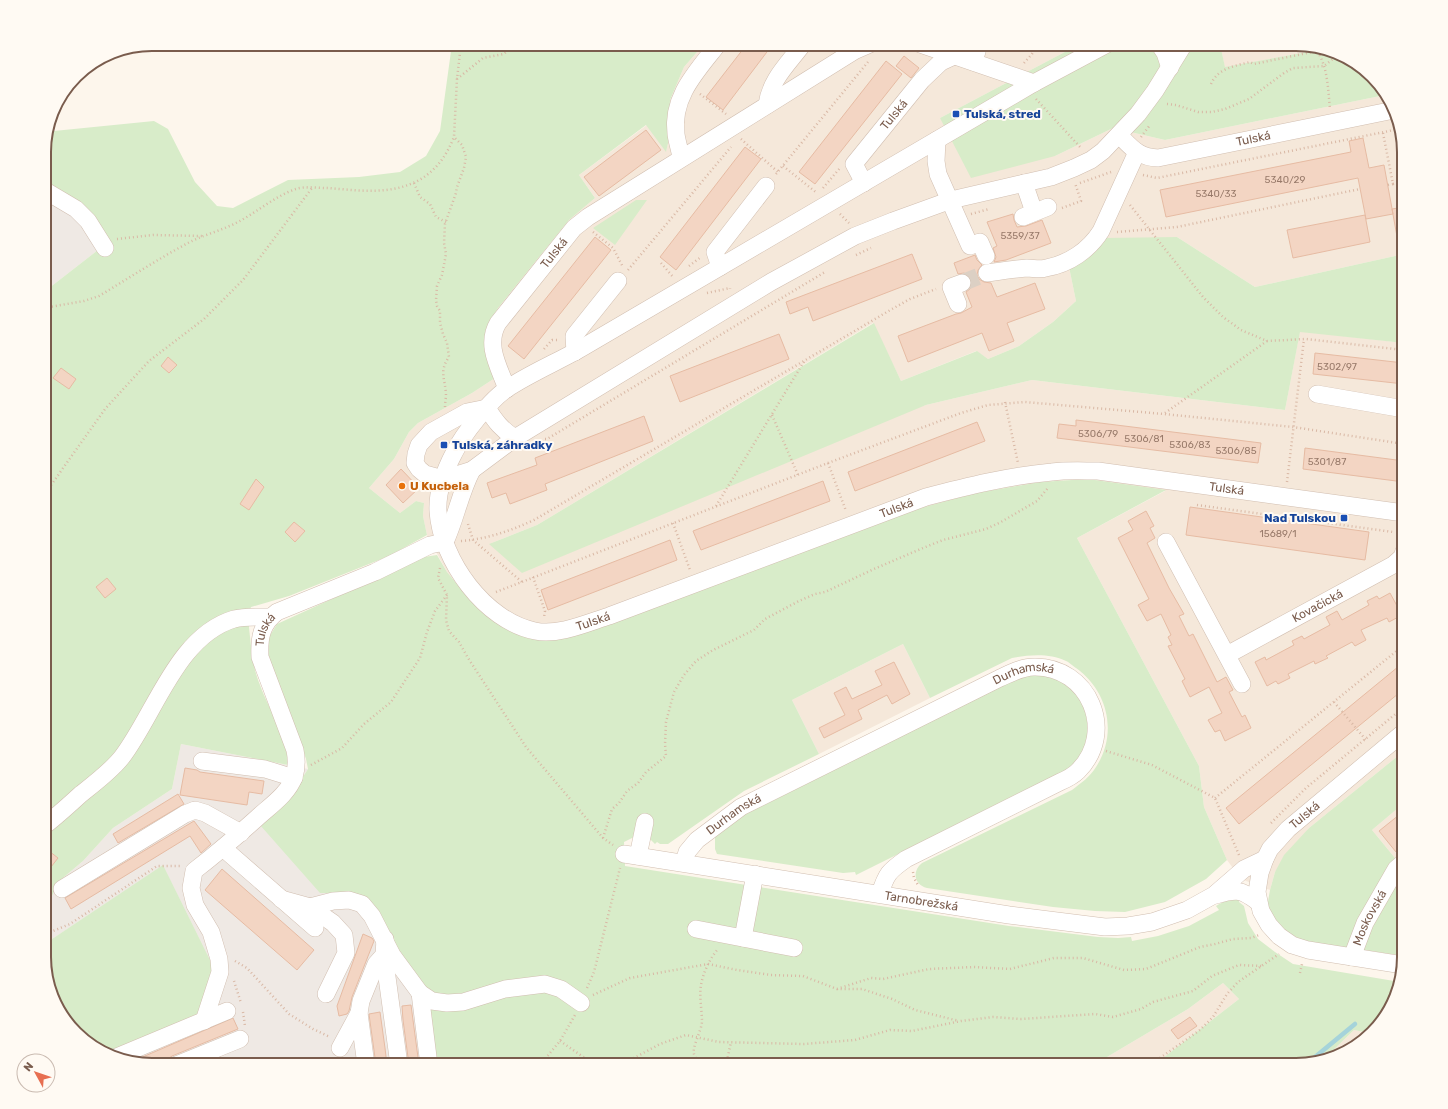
<svg xmlns="http://www.w3.org/2000/svg" width="1448" height="1109" viewBox="0 0 1448 1109" font-family="Rubik,sans-serif">
	<style>
		.residential { fill: #f5e8da }
		.industrial { fill: #efe9e4 }
		.green { fill: #d8ecc9 }
		.lines { fill: none; stroke-linecap: round; stroke-linejoin: round }
		.stream { stroke: #a5d3da; stroke-width: 4.5 }
		.building { fill: #f3d5c3; stroke: #e6bba3 }
		.minor-tunnel { stroke: #dcd0c4; stroke-width: 17; stroke-dasharray: 17 8; stroke-linecap: butt }
		.minor-casing { stroke: #d1beb0; stroke-width: 18 }
		.path { stroke: #d9b8a5; stroke-width: 2.5; stroke-dasharray: 1 3; stroke-linecap: butt }
		.minor { stroke: #fff; stroke-width: 17 }
		.transit-dot { fill: #1a4fb4; stroke: #fffaf3; stroke-width: 1.5 }
		.food-dot { fill: #e8710a; stroke: #fffaf3; stroke-width: 1.5 }
		.labels { text-anchor: middle; stroke-width: 4; stroke-linejoin: round; paint-order: stroke }
		.number-label { font-size: 10px; fill: #987a6a }
		.street-label { font-size: 12px; fill: #7a5c4d; stroke: #fffaf3 }
		.transit-label { font-size: 12px; font-weight: bold; fill: #164399; stroke: #fffaf3; text-anchor: start }
		.food-label { font-size: 12px; font-weight: bold; fill: #c56008; stroke: #fffaf3; text-anchor: start }
		.rim { fill: none; stroke: #7a5c4d; stroke-width: 2 }
	</style>
	<rect width="100%" height="100%" fill="#fdf6ec"/>
	<!-- residential -->
	<path class="residential" d="M704 44H1080L940 118 1055 156 1113 128 1165 140 1385 95 1393 104 1404 151V254L1255 287 1177 237 1069 267 1076 301 1053 322 1019 346 988 359 976 351 901 381 873 323 537 525 489 544 926 405 1032 380 1285 410 1300 331 1404 343V751L1309 828 1275 872 1270 890 1241 879 1227 860 1204 807 1199 766 1077 538 1165 491 1088 479 1040 482 976 493 556 637 467 596 447 572 427 535 423 516 424 503 416 501 400 513 369 488 394 459 409 432 418 423 472 393 495 378 487 327 498 308 569 220 595 198 579 175 647 125 666 151 669 139 670 100 684 67Z
		M1220 44H1297L1324 49 1225 68Z
		M903 644 930 698 819 754 792 700Z
		M1404 803V869L1372 830Z
		M1223 983 1239 999 1154 1065H1099L1107 1057 1188 1009Z
		M1354 1030 1369 1033 1344 1054 1324 1059Z"/>
	<!-- industrial -->
	<path class="industrial" d="M44 198 76 216 98 250 44 292Z
		M181 744 308 769 295 789 348 893 396 951 436 1065H151L117 1059 106 1054 200 1015 213 966 163 866 49 941 44 926V915L58 882 83 861 113 828 172 789Z"/>
	<!-- green -->
	<path class="green" d="M452 44H704L684 67 670 100 669 139 666 152 646 125 579 175 595 198 569 220 498 308 487 327 495 378 472 393 418 423 409 432 394 459 369 488 400 513 416 501 424 503 423 516 427 535 389 556 289 596 251 607C247 619 249 624 250 637 252 654 253 668 260 685 269 710 288 738 288 765L181 744 172 789 113 828 83 861 58 882 44 915V292L98 250 76 216 44 182V144L48 130 54 131 154 121 168 129 195 182 217 206 233 208 288 180 359 177 400 172 426 156 440 131Z
		M1080 44H1220L1225 67 1324 49 1331 50 1362 66 1385 95 1165 140 1113 128 1055 156 971 178 940 118Z
		M636 200H647L615 245 593 228Z
		M1177 237 1255 287 1404 254V343L1300 332 1285 410 1032 380 926 405 522 573 489 544 537 525 874 323 901 381 977 351 988 359 1019 346 1053 322 1076 301 1069 267 1104 238Z
		M1088 479 1166 490 1077 538 1199 766 1204 807 1227 860 1206 879 1165 902 1125 912 1095 911 1053 907 927 888C915 885 911 872 922 863L1072 790C1081 783 1090 777 1096 767 1118 733 1108 691 1076 668 1073 666 1069 662 1066 661 1049 653 1029 655 1012 658L930 698 903 644 792 700 819 754 744 791 668 844H660L657 842 655 844 650 839 634 837 624 842 625 866 1009 926 1098 937 1118 938 1131 937 1132 941 1158 936 1189 926 1219 910 1216 906C1224 901 1230 899 1240 899L1239 902 1244 906 1248 923 1258 939 1275 952 1293 964 1400 982 1398 992 1382 1023 1369 1033 1354 1030 1324 1059 1296 1065H1154L1239 999 1223 983 1188 1009 1107 1057 1099 1065H436L430 1008 348 893H320L260 825 295 789 308 769 306 759 289 711 267 652 269 637 277 624 424 557 437 555 447 572 467 596 525 636 917 509 976 493 1040 482Z
		M1043 674 1064 681 1085 705 1089 737 1081 757 1065 771 856 875 855 872 843 873 717 854 715 849V837L743 815 1022 676Z
		M1404 751V803L1372 830 1404 869V956L1303 941 1285 931 1273 921 1267 907 1270 890 1275 872 1284 855 1309 828Z
		M163 865 213 966 200 1015 106 1054 86 1043 55 1005 44 964V926L49 941Z"/>
	<g class="lines">
		<!-- stream -->
		<path class="stream" d="M1309 1062 1355 1024"/>
	</g>
	<!-- building -->
	<path class="building" d="M747 44H773L723 110 706 97Z
		M904 56 919 68 911 78 896 66Z
		M886 61 902 74 815 184 799 172Z
		M646 130 661 150 599 196 584 177Z
		M1363 138 1369 168 1384 165 1393 214 1366 219 1358 178 1166 217 1160 190 1351 152 1349 141Z
		M745 147 761 159 676 270 660 257Z
		M1404 207V242H1398L1392 209Z
		M1013 214 1014 220 1017 227 1026 226 1042 220 1051 243 1006 260 994 262 996 257 993 248 997 246 987 222Z
		M1365 215 1370 242 1293 258 1287 230Z
		M595 237 611 250 524 359 508 346Z
		M912 254 922 279 813 321 808 307 790 314 786 302Z
		M975 255 977 260 982 265 978 270 977 275 979 279 984 282 991 283 997 297 1035 283 1045 309 1007 323 1014 341 989 351 982 333 908 362 898 336 956 314 961 313 972 307 966 292 970 289 972 285 971 279 968 275 964 273 958 274 954 263Z
		M779 334 789 359 680 402 670 376Z
		M1315 353 1404 363V384L1313 374Z
		M168 357 177 365 169 373 161 366Z
		M61 368 76 379 69 389 53 378Z
		M644 416 653 441 545 484 547 490 510 504 506 493 492 498 487 483 537 465 535 458Z
		M1076 420 1261 443 1258 463 1057 438 1059 424 1076 426Z
		M977 422 985 441 855 491 848 472Z
		M1305 448 1404 461V482L1303 469Z
		M401 469 419 488 403 503 386 485Z
		M256 479 264 487 249 510 240 504Z
		M823 481 830 501 701 550 693 531Z
		M1190 507 1369 532 1365 560 1186 535Z
		M1146 511 1154 526 1150 528 1155 538 1147 543 1169 588 1184 614 1179 616 1189 636 1193 634 1217 682 1226 677 1233 690 1229 692 1242 717 1245 715 1251 728 1225 741 1220 730 1215 732 1208 720 1222 713 1209 687 1190 697 1182 681 1185 679 1168 646 1172 645 1168 637 1171 635 1161 614 1147 621 1138 605 1149 599 1118 538 1133 530 1128 521Z
		M294 522 305 531 295 542 285 532Z
		M670 540 677 560 548 610 541 590Z
		M107 578 116 589 105 598 96 587Z
		M1390 593 1402 615 1389 622 1387 618 1361 630 1366 640 1355 646 1352 642 1326 656 1328 658 1315 664 1314 661 1288 674 1290 678 1278 684 1276 681 1267 686 1255 662 1265 657 1266 660 1294 645 1292 641 1302 636 1304 639 1330 625 1326 617 1337 611 1342 620 1369 605 1367 601 1377 596 1379 599Z
		M894 662 910 694 892 704 887 695 858 710 862 719 824 738 819 728 845 715 834 693 846 687 852 699 882 685 875 671Z
		M1404 662V689L1239 824 1226 808Z
		M185 768 197 770 200 772 264 781 262 794 249 792 247 805 180 795Z
		M178 794 184 804 118 843 113 834Z
		M1404 811V845L1396 852 1379 831Z
		M194 821 211 844 201 853 190 836 71 909 65 898Z
		M49 851 58 858 44 876V857Z
		M222 869 314 950 297 970 205 890Z
		M363 934 372 938 374 941 352 997 349 1011 347 1014 339 1016 337 1006Z
		M411 1005 419 1065H409L403 1020 402 1006Z
		M380 1012 385 1048 387 1065H376L369 1014Z
		M1190 1017 1197 1026 1178 1039 1171 1030Z
		M233 1018 238 1029 172 1056 168 1059 166 1065H151L131 1062Z
		M221 1057 224 1065H203Z"/>
	<g class="lines">
		<!-- minor-tunnel -->
		<path class="minor-tunnel" d="M962 283 987 273"/>
		<!-- minor casing -->
		<g class="minor-casing">
			<g id="minor">
				<path d="M920 44 1034 83"/>
				<path id="s1" d="M1107 44 1034 83 580 349C557 362 531 373 508 388 491 399 463 434 454 453 445 470 437 491 438 511 441 560 485 621 535 631 558 636 587 623 609 616L926 497C968 486 1009 476 1052 472 1067 470 1083 471 1098 471L1404 513"/>
				<path d="M1159 44 1165 53 1170 68"/>
				<path d="M974 62 979 44"/>
				<path d="M767 105C770 80 788 64 803 44"/>
				<path id="s2" d="M1119 135C1132 148 1138 157 1158 158L1394 110"/>
				<path d="M937 140 936 161 938 174 970 246 980 242 986 256"/>
				<path d="M681 158C680 150 677 142 676 134 671 97 697 71 718 44"/>
				<path id="s3" d="M864 183 854 164 922 80 941 62 954 56"/>
				<path d="M1024 183 1034 212"/>
				<path d="M44 190 76 209 88 221 105 248"/>
				<path d="M1023 217 1048 207"/>
				<path d="M720 267 715 252 766 186"/>
				<path d="M987 273C1001 271 1014 269 1027 268 1033 268 1040 270 1046 268 1069 264 1089 250 1101 231L1137 152"/>
				<path d="M958 304 951 287 962 283"/>
				<path d="M575 352 574 336 618 281"/>
				<path id="s4" d="M507 389C499 367 485 345 498 323L574 228 588 217 854 51 870 44"/>
				<path d="M1317 394 1404 409"/>
				<path d="M515 438C502 430 495 421 487 408L467 412 431 432 419 445 416 454 415 463 419 469 425 474 443 479 472 470 515 438 771 282 855 236 893 221 951 200 1051 177 1074 168 1091 160 1103 151 1138 114 1155 91 1184 44"/>
				<path d="M445 542C456 518 460 493 472 470"/>
				<path d="M1166 542 1242 684"/>
				<path id="s5" d="M1227 655 1393 565 1402 557 1404 551"/>
				<path d="M202 761 265 769 294 778"/>
				<path d="M44 826C57 816 69 805 81 794 95 783 111 771 122 757 155 714 177 636 234 619 245 616 259 617 271 617"/>
				<path d="M223 848 315 928"/>
				<path id="s6" d="M624 854 1009 915 1105 927 1128 926 1152 922 1187 910 1214 895 1244 869 1265 859"/>
				<path d="M638 856 645 822"/>
				<path id="s7" d="M684 862 687 852 697 840 741 807 1000 678C1011 673 1022 667 1034 667 1089 666 1117 732 1078 771 1073 776 1067 779 1060 782L906 859C889 871 886 874 880 894"/>
				<path d="M62 889 185 814 195 810 205 813 241 833"/>
				<path d="M1216 895C1236 889 1241 889 1258 902"/>
				<path d="M281 899 310 907 333 923 344 935 346 953 326 994"/>
				<path d="M310 907 333 901 349 900 362 904 372 916 392 955 420 993 432 1001 447 1003 463 1002 505 989 545 984 561 989 581 1003"/>
				<path d="M696 929 794 948"/>
				<path d="M743 938 755 874"/>
				<path d="M384 955 399 1065"/>
				<path id="s8" d="M1352 957 1365 923 1396 869 1404 862"/>
				<path id="s9" d="M1403 965 1308 950 1292 945 1279 936 1269 925 1261 911 1257 892 1260 873 1265 859 1270 849 1288 829 1404 732"/>
				<path d="M420 993 429 1065"/>
				<path id="s10" d="M204 1021 220 972 219 959 211 932 195 905 191 888 194 871C216 854 237 836 257 818 270 806 288 794 294 777 297 767 297 760 295 750L260 657C259 638 261 624 277 612L375 572 430 545 445 542"/>
				<path d="M340 1048 359 1013"/>
				<path d="M114 1058 227 1011"/>
				<path d="M176 1065 240 1039"/>
				<path d="M366 1065 359 1013 361 1001 376 964 384 955 385 939"/>
			</g>
		</g>
		<!-- path -->
		<path class="path" d="M1318 48 1317 51C1328 67 1328 90 1330 109
			M1024 63 1032 54 1037 44
			M457 79 483 58 504 54 513 44
			M1211 84C1218 68 1235 66 1250 62L1254 64 1317 51
			M700 94 726 114
			M1036 99 1081 148
			M1167 104 1176 105 1198 112H1212L1225 109 1249 99 1284 73 1293 68 1324 66 1339 54
			M1383 133 1393 184 1404 182
			M1141 137 1150 125
			M741 139 778 172
			M783 166 817 193
			M776 174 868 62
			M1143 175 1157 178 1399 129
			M414 183 420 197 430 204 436 217 446 222
			M1080 183 1111 172
			M1388 185 1393 184
			M823 188 840 168
			M1130 205 1203 297 1223 317 1241 330 1267 341 1306 339 1404 350
			M1062 208 1081 201 1075 183
			M840 214 849 223
			M971 214 989 209
			M593 232 613 248 623 267
			M1117 232 1177 227 1360 189
			M117 239 153 235 203 236
			M856 255 871 248
			M661 263 674 278
			M689 266 701 257
			M628 270 731 147
			M707 293 730 288V289
			M44 308 84 301 99 296C129 278 158 259 188 243 203 235 220 231 236 223 256 213 275 196 296 189 305 186 317 188 327 188 355 190 386 195 413 183 434 174 446 157 454 137L457 79 461 44
			M544 349 552 340H559
			M1005 402 1018 463
			M445 407C445 402 446 398 446 394 445 379 439 371 449 357L447 343 443 334 440 323V311L437 306 436 300 437 286 442 275 446 254 444 243 445 224 456 193 457 187 464 168 466 157 462 145 454 137
			M1165 413 1267 341
			M772 415 798 475
			M545 439H547L825 272
			M828 463 846 511
			M1287 482 1304 339
			M44 495 105 409 149 361 204 319 243 280 312 188
			M1197 505 1393 532
			M716 506 805 360
			M673 523 690 570
			M468 524 473 540 522 582
			M461 541C487 539 510 531 534 520L892 309 910 299 936 289
			M440 568 438 578 447 595 446 620 449 631 459 642 468 658 526 747 603 838 613 845
			M533 577 545 611 544 617
			M496 592 828 463 961 413 988 405 1025 402 1164 414 1293 427 1404 444
			M1334 702 1366 740
			M1106 751 1152 765 1215 798 1239 855
			M311 765 342 748 364 724 391 702 420 658 427 632 435 611 447 595
			M1215 798 1404 645
			M1271 823 1306 788 1404 707
			M603 838 612 809 619 803 627 791 638 783 646 772 666 756 665 744 666 722 674 692 684 675 696 661 713 650 754 630 765 619 799 601 815 594 825 592 874 569 923 548 943 540 986 529 1001 522 1037 501 1048 488
			M913 872 914 878 918 885
			M44 938 53 931 70 924 157 866H181
			M235 961 247 968 289 1014 313 1029 330 1037
			M1300 973 1302 964
			M234 981 241 1003
			M587 988 594 972 620 868
			M837 989 871 978 883 979 929 969 974 967 1010 969 1054 958H1083L1124 970 1146 969 1200 947 1215 944 1233 939 1251 938 1259 935
			M593 995 630 978 708 964 737 970 771 975 803 976 837 989H862L892 999 915 1010 959 1021
			M243 1012 245 1026
			M560 1041 595 1065
			M540 1065 560 1041 575 1015
			M606 1065 634 1058 660 1044 686 1035 719 1042 804 1044 855 1040 890 1030 912 1031 961 1021 993 1017 1021 1019 1095 1014 1113 1017 1141 1009 1153 1002 1193 991 1212 976 1239 965 1262 966
			M700 1065C699 1062 695 1058 694 1054 692 1047 701 1032 702 1022 702 1010 699 997 701 985 703 973 710 958 718 949
			M726 1065 731 1042
			M1150 1065 1200 1030 1213 1017 1227 994 1238 982 1279 954"/>
		<!-- minor -->
		<use href="#minor" class="minor"/>
	</g>
	<!-- markers -->
	<g class="transit-dot">
		<rect x="952" y="110" width="8" height="8" rx="2"/>
		<rect x="440" y="441" width="8" height="8" rx="2"/>
		<rect x="1340" y="514" width="8" height="8" rx="2"/>
	</g>
	<circle class="food-dot" cx="402" cy="486" r="4"/>
	<g class="labels">
		<!-- number labels -->
		<g class="number-label">
			<text x="1285" y="183">5340/29</text>
			<text x="1216" y="197">5340/33</text>
			<text x="1020" y="239">5359/37</text>
			<text x="1337" y="370">5302/97</text>
			<text x="1098" y="437">5306/79</text>
			<text x="1144" y="442">5306/81</text>
			<text x="1190" y="448">5306/83</text>
			<text x="1236" y="454">5306/85</text>
			<text x="1327" y="465">5301/87</text>
			<text x="1278" y="537">15689/1</text>
		</g>
		<!-- street labels -->
		<g class="street-label">
			<text dy="4" stroke="none"><textPath href="#s3" startOffset="85">Tulská</textPath></text>
			<text dy="4" stroke="none"><textPath href="#s2" startOffset="144">Tulská</textPath></text>
			<text dy="4" stroke="none"><textPath href="#s4" startOffset="159">Tulská</textPath></text>
			<text dy="4" stroke="none"><textPath href="#s1" startOffset="1720">Tulská</textPath></text>
			<text dy="4" stroke="none"><textPath href="#s1" startOffset="1384">Tulská</textPath></text>
			<text dy="4" stroke="none"><textPath href="#s5" startOffset="103">Kovačická</textPath></text>
			<text dy="4" stroke="none"><textPath href="#s1" startOffset="1060">Tulská</textPath></text>
			<text dy="4" stroke="none"><textPath href="#s10" startOffset="452">Tulská</textPath></text>
			<text dy="4" stroke="none"><textPath href="#s7" startOffset="395">Durhamská</textPath></text>
			<text dy="4" stroke="none"><textPath href="#s7" startOffset="71">Durhamská</textPath></text>
			<text dy="4" stroke="none"><textPath href="#s9" startOffset="273">Tulská</textPath></text>
			<text dy="4" stroke="none"><textPath href="#s6" startOffset="301">Tarnobrežská</textPath></text>
			<text dy="4" stroke="none"><textPath href="#s8" startOffset="43">Moskovská</textPath></text>
		</g>
		<!-- transit labels -->
		<g class="transit-label">
			<text x="964" y="118">Tulská, stred</text>
			<text x="452" y="449">Tulská, záhradky</text>
			<text x="1336" y="522" text-anchor="end">Nad Tulskou</text>
		</g>
		<!-- food labels -->
		<g class="food-label">
			<text x="410" y="490">U Kucbela</text>
		</g>
	</g>
	<!-- crop -->
	<path d="M0 0H1448V1109H0ZM152 51H1296A101 101 0 0 1 1397 152V957A101 101 0 0 1 1296 1058H152A101 101 0 0 1 51 957V152A101 101 0 0 1 152 51Z" fill="#fffaf3" fill-rule="evenodd"/>
	<path class="rim" d="M152 51H1296A101 101 0 0 1 1397 152V957A101 101 0 0 1 1296 1058H152A101 101 0 0 1 51 957V152A101 101 0 0 1 152 51Z"/>
	<!-- north arrow -->
	<g transform="translate(36 1073) rotate(310)"><circle r="19" fill="#fffaf3" stroke="#cabbb1"/>
	<path d="M0-3L7 15L0 10L-7 15Z" fill="#e76f51"/>
	<text y="-6" font-size="11" font-weight="bold" text-anchor="middle" fill="#7a5c4d">N</text>
	</g>
</svg>
